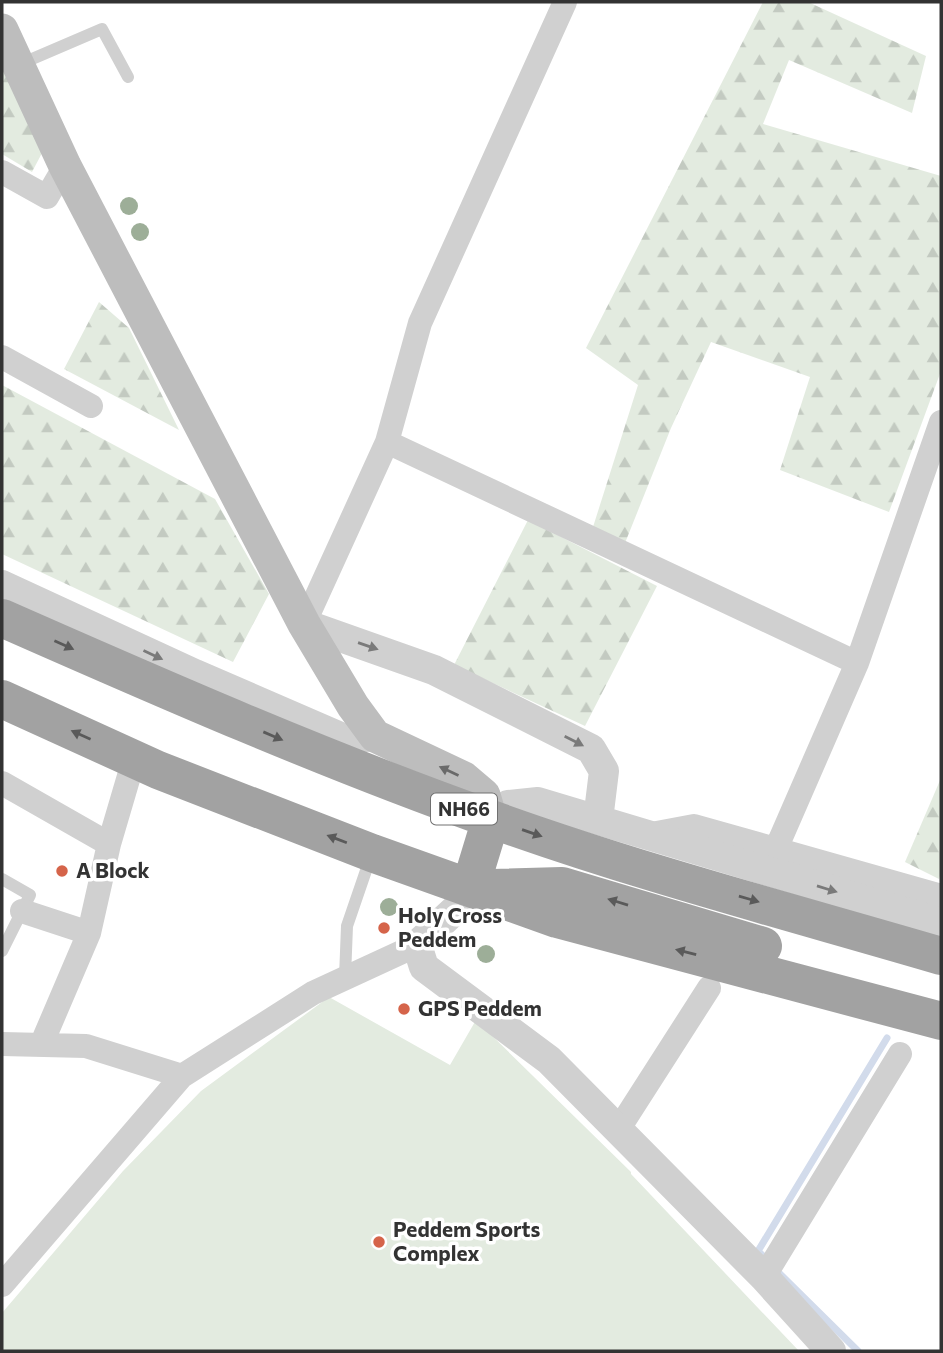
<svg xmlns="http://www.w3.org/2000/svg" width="943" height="1353" viewBox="0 0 943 1353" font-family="Commissioner,sans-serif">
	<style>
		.forest { fill: url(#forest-firs) }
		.pitch { fill: #e3ebe0 }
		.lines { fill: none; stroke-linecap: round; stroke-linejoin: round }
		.stream { stroke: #d2dbeb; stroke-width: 7 }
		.service { stroke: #d0d0d0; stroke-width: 12 }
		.minor { stroke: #d0d0d0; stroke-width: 24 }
		.tertiary { stroke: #d0d0d0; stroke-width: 30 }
		.secondary { stroke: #bdbdbd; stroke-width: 33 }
		.trunk { stroke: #a2a2a2; stroke-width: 38 }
		.tree { fill: #9dae98 }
		.oneway { fill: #5a5a5a }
		.oneway2 { fill: #7a7a7a }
		.oneway3 { fill: #6a6a6a }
		.poi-dot { fill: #d5644a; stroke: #fff; stroke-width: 2.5 }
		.labels { text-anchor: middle; stroke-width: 7; stroke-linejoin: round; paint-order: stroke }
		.shield { fill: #fff; stroke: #707070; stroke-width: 2 }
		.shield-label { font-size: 19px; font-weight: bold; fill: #333 }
		.poi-label { font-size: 21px; font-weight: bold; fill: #333; stroke: #fff; text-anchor: start }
	</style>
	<defs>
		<pattern id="forest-firs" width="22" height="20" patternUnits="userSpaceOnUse" patternTransform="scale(1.75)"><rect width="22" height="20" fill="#e3ebe0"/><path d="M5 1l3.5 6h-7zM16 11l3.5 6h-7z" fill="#c3cac1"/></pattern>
	</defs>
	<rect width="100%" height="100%" fill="#fff"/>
	<!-- forest -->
	<path class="forest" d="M763 2H808L926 56 912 113 789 60 763 124 941 176V371L889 512 780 470 810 377 711 342 671 428 625 543 593 527 638 385 586 348Z
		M2 63 42 153 32 172 2 154Z
		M99 302 129 328 179 430 64 369Z
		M2 385 215 499 269 594 233 662 2 554Z
		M528 520 657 586 585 726 454 665Z
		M941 778V873L939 879 905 862Z"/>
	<!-- pitch -->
	<path class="pitch" d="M329 997 450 1065 476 1020 631 1172V1174L799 1351H2V1313L123 1171 201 1091Z"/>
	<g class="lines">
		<!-- stream -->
		<path class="stream" d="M764 1257 758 1251 887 1038
			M779 1273 858 1351"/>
		<!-- service -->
		<path class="service" d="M18 65 102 29 128 77
			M2 879 30 895 2 951
			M345 977 347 926 371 856"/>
		<!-- minor -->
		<path class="minor" d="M2 172 47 197 65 166
			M2 357 91 406
			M387 442 857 663
			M304 624 387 442 420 323 565 2
			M2 783 109 844
			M646 835 694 826 941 896
			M776 849 857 663 941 422
			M22 911 89 933
			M42 1043 89 933 109 844 134 759
			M2 1044 86 1046 182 1076 313 993 417 945
			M618 1130 709 988
			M764 1277 900 1054
			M2 1285 182 1076"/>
		<!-- tertiary -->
		<path class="tertiary" d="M2 585 195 674 345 739 375 736
			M304 624 434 670 591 749 604 771 598 820
			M491 819 508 805 538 802 941 923
			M470 888 456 909 417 945 424 967 549 1060 764 1277 831 1351"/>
		<!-- secondary -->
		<path class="secondary" d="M2 30 65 166 304 624 353 706 375 736 464 778 484 795 491 819"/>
		<!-- trunk -->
		<path class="trunk" d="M2 618C163 689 325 760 491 819 638 872 791 912 941 956
			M2 699 158 770 372 853 557 919 941 1021
			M470 888 491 819
			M493 888 562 886 763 946"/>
	</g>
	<!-- trees -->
	<g class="tree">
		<circle cx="129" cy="206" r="9"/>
		<circle cx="140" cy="232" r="9"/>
		<circle cx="389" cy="907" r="9"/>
		<circle cx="486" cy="954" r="9"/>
	</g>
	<!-- one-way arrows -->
	<defs><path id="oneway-solid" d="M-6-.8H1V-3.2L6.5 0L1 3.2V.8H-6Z" transform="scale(1.75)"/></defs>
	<g class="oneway">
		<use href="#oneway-solid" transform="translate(64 645) rotate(24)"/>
		<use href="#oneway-solid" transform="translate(81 735) rotate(-156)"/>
		<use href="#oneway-solid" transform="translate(273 736) rotate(23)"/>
		<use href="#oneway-solid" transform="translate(532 833) rotate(19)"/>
		<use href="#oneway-solid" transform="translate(337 839) rotate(-159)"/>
		<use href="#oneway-solid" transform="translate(749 899) rotate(16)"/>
		<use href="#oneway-solid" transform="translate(618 902) rotate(-163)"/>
		<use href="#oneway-solid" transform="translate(686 952) rotate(-166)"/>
	</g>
	<g class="oneway2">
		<use href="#oneway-solid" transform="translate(368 646) rotate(19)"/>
		<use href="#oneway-solid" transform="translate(153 655) rotate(25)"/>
		<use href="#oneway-solid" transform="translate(574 741) rotate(27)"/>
		<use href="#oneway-solid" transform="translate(827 889) rotate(17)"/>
	</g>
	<use class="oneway3" href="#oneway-solid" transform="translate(449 771) rotate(-155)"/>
	<!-- markers -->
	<g class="poi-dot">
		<circle cx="62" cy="871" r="7"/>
		<circle cx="384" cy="928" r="7"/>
		<circle cx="404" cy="1009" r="7"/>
		<circle cx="379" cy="1242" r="7"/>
	</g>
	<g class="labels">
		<!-- shield labels -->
		<rect class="shield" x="431" y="793.5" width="66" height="31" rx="5"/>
		<g class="shield-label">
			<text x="464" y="816">NH66</text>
		</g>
		<!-- poi labels -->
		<g class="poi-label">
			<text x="76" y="878">A Block</text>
			<text x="398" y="923">Holy Cross<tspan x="398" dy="24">Peddem</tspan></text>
			<text x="418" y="1016">GPS Peddem</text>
			<text x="393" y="1237">Peddem Sports<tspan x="393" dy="24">Complex</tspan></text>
		</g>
	</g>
	<!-- border -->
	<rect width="943" height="1353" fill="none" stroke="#333333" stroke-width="7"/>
</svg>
